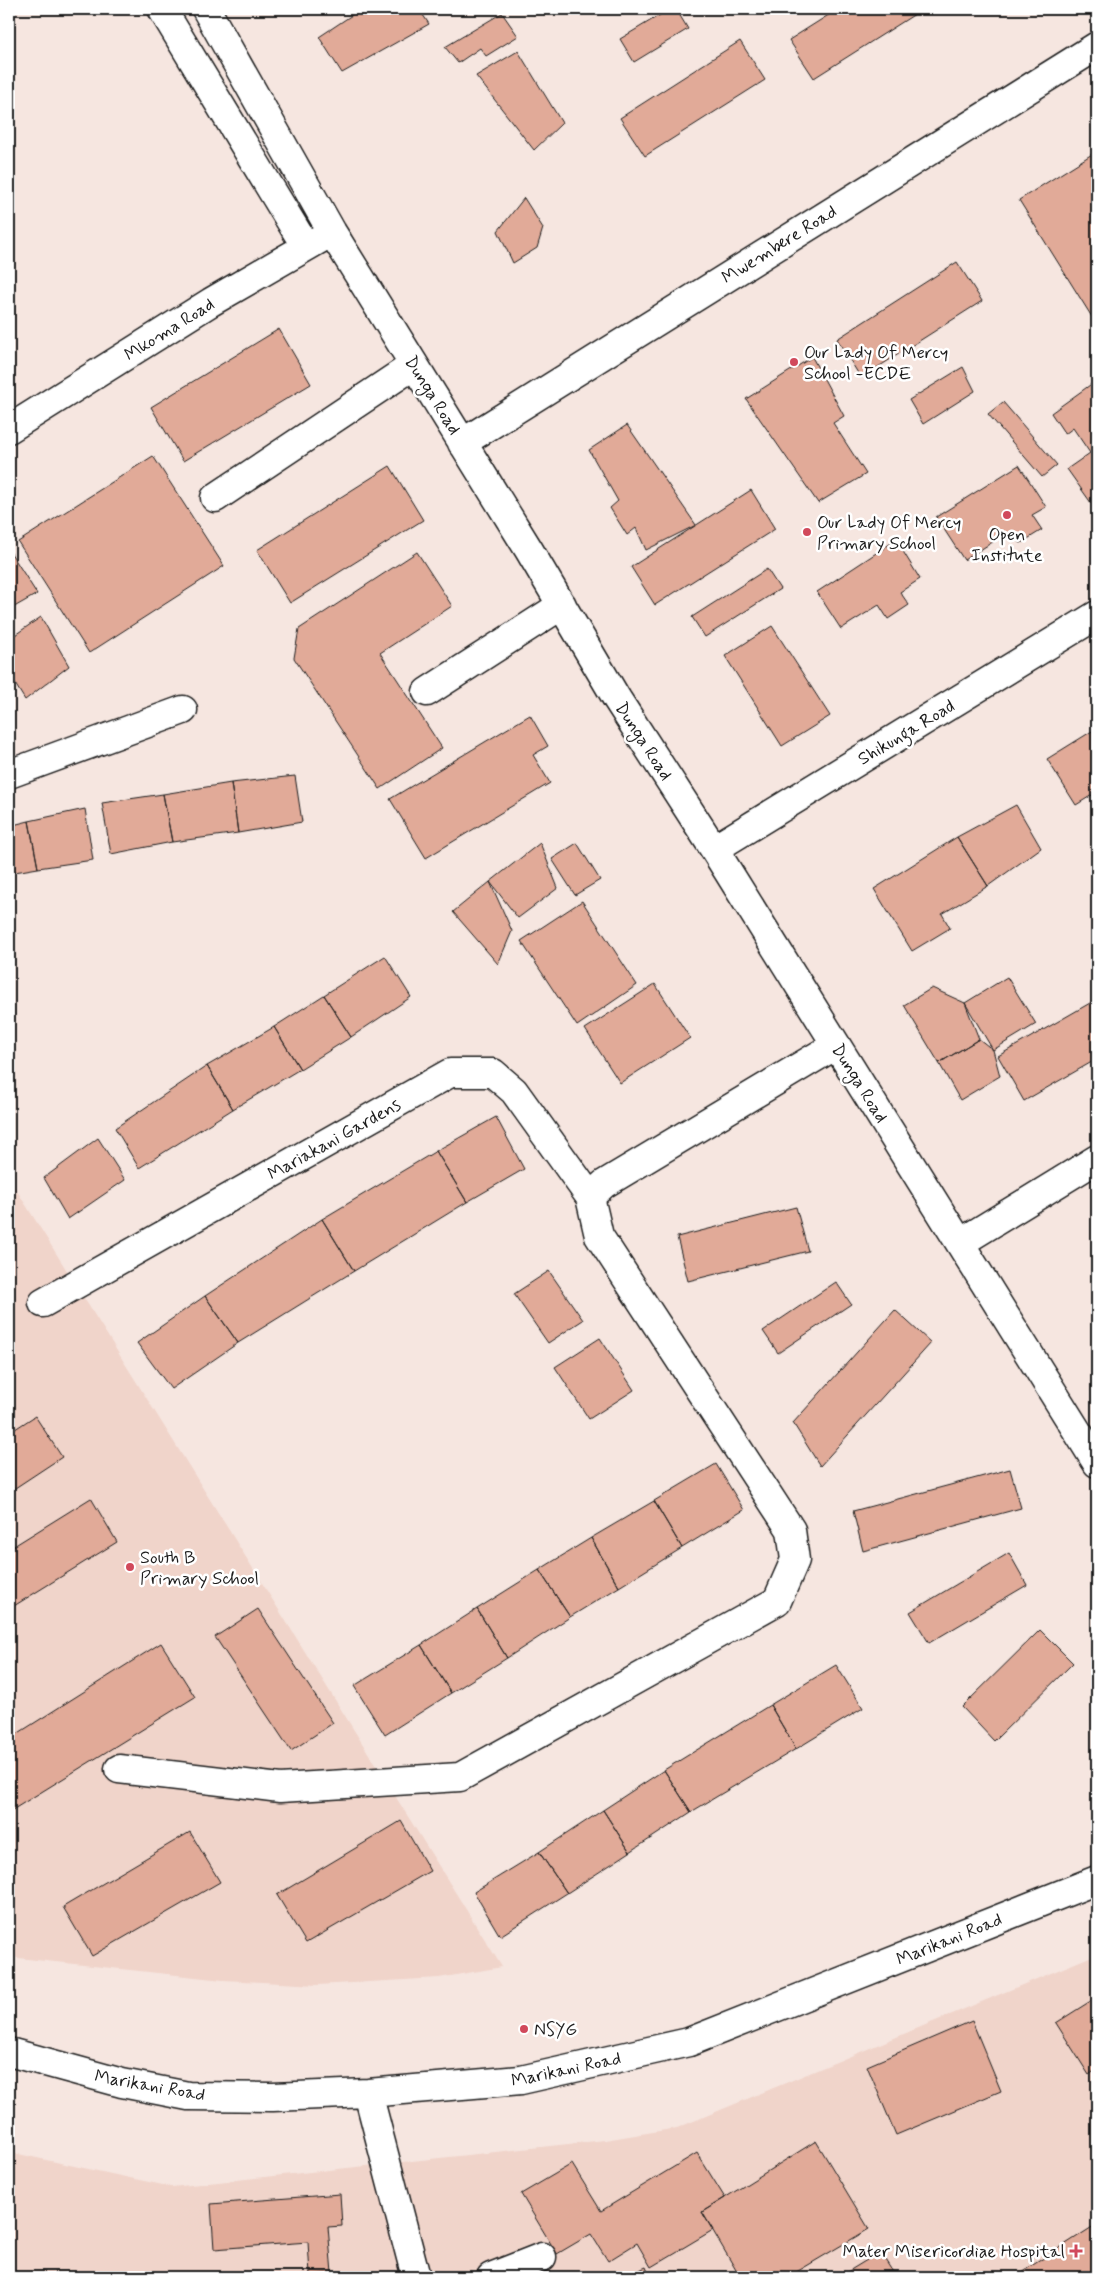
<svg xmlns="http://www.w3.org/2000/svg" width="1106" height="2286" viewBox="0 0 1106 2286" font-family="Mynerve,sans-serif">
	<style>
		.built { fill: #f0d4ca }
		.building { fill: #e1aa98; stroke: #1c1c1c }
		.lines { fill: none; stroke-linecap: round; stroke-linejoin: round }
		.minor-casing { stroke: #1c1c1c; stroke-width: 31 }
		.minor { stroke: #fff; stroke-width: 28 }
		.poi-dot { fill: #d1495b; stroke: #fff; stroke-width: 2 }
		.labels { text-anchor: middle; stroke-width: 5; stroke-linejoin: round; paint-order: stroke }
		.street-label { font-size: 18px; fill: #1c1c1c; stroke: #fff }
		.poi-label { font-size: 18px; fill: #1c1c1c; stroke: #fff; text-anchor: start }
	</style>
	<rect width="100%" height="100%" fill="#f6e6e0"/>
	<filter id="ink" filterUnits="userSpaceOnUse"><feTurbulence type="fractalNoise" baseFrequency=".02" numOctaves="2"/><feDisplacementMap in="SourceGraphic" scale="10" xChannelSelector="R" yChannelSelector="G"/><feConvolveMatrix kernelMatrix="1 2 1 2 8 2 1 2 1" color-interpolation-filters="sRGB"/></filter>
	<g filter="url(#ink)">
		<!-- built -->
		<path class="built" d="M9 1178 502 1967 439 1978 317 1985 223 1980 9 1957Z
			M1097 1954V2277H9V2152L172 2187 605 2140 677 2128Z"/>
		<!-- building -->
		<path class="building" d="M353 9H419L429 24 342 73 319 37 355 13Z
			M670 9H676L688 29 634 62 620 39Z
			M838 9H923L814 78 789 40Z
			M502 13 518 36 486 56 480 48 458 63 445 47Z
			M740 41 765 80 645 156 620 118Z
			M518 51 562 123 534 150 476 76Z
			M1097 151V325L1019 200Z
			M524 198 543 228 537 248 513 263 498 231Z
			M957 262 982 301 861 378 837 339Z
			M279 329 311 384 183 461 151 407Z
			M812 357 844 416 833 423 866 474 818 503 746 399Z
			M963 367 975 391 923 424 909 400Z
			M1097 380V504L1094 507 1067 469 1090 453 1073 428 1065 434 1051 413Z
			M1003 402 1057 465 1042 477 988 414Z
			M627 425 696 525 646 550 636 528 627 535 610 508 618 501 589 450Z
			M153 456 224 566 89 653 18 542Z
			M1019 465 1046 507 1032 515 1042 530 1021 543 1007 533 964 560 936 517Z
			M390 466 423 520 290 603 257 550Z
			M751 490 775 529 655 605 631 567Z
			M896 540 920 579 900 592 909 605 888 619 879 605 841 629 817 592Z
			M9 550 37 594 9 610Z
			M417 552 452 606 380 653 442 748 380 789 294 658 299 629Z
			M767 569 780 589 705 637 692 617Z
			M41 617 69 666 25 700 9 674V639Z
			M772 626 830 716 782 746 725 656Z
			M530 715 548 746 533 755 550 783 426 858 390 799Z
			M1097 728V792L1076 805 1047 759Z
			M295 776 302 822 238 833 231 783Z
			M231 783 238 833 172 842 163 794Z
			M163 794 172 842 111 854 102 803Z
			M1016 805 1041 848 988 886 957 837Z
			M85 809 93 860 38 868 29 821Z
			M29 821 38 868 9 873V826Z
			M957 837 988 886 942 914 950 928 912 951 874 889Z
			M540 843 558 888 518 918 490 882Z
			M577 843 600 880 575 895 552 859Z
			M490 882 512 931 498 964 453 912Z
			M1097 887V900L1091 891Z
			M582 901 637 985 577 1026 521 941Z
			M385 956 411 997 351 1037 324 995Z
			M1007 977 1036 1024 993 1050 965 1003Z
			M655 984 690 1038 620 1083 585 1029Z
			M932 988 965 1003 979 1039 939 1063 904 1005Z
			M324 995 351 1037 300 1069 274 1027Z
			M1097 999V1059L1024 1101 998 1056Z
			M274 1027 300 1069 233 1109 207 1066Z
			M979 1039 993 1050 1000 1076 960 1100 939 1063Z
			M207 1066 233 1109 139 1168 115 1128Z
			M496 1117 524 1169 467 1202 436 1151Z
			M98 1138 125 1180 68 1219 44 1178Z
			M436 1151 467 1202 354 1271 322 1219Z
			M796 1207 808 1251 688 1281 677 1237Z
			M322 1219 354 1271 238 1343 205 1296Z
			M549 1271 583 1320 548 1343 514 1294Z
			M836 1282 851 1304 778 1353 763 1331Z
			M205 1296 238 1343 171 1389 137 1343Z
			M895 1310 931 1343 820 1466 793 1423Z
			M600 1338 634 1390 589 1419 555 1367Z
			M35 1416 62 1457 9 1492V1433Z
			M716 1464 744 1510 682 1548 654 1501Z
			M1010 1469 1021 1508 863 1551 853 1511Z
			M91 1498 117 1542 9 1609V1549Z
			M654 1501 682 1548 619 1587 591 1538Z
			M591 1538 619 1587 570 1617 539 1570Z
			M1009 1553 1027 1585 929 1643 910 1612Z
			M539 1570 570 1617 507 1658 477 1609Z
			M258 1609 333 1723 291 1751 215 1637Z
			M477 1609 507 1658 451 1693 421 1645Z
			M1040 1630 1073 1663 994 1741 962 1707Z
			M161 1643 195 1697 9 1812V1739Z
			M421 1645 451 1693 385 1735 354 1686Z
			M836 1665 863 1708 796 1749 770 1705Z
			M770 1705 796 1749 691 1812 664 1770Z
			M664 1770 691 1812 630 1852 603 1810Z
			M603 1810 630 1852 567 1893 539 1852Z
			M401 1821 430 1871 306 1943 277 1895Z
			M190 1832 220 1882 92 1956 63 1907Z
			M539 1852 567 1893 500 1936 474 1892Z
			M1097 1997V2069L1089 2075 1056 2023Z
			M972 2021 1001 2091 896 2135 867 2066Z
			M816 2141 869 2229 788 2277H740L702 2212Z
			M697 2153 725 2198 702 2212 713 2230 651 2267 637 2243 608 2261 591 2234 557 2254 521 2194 572 2164 601 2211Z
			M340 2194 342 2226 328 2227 332 2273 310 2275 308 2242 214 2249 211 2204Z
			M1097 2224V2277H1014Z
			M880 2252 896 2277H839Z
			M646 2267 650 2277H624Z"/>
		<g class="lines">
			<!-- minor casing -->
			<g class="minor-casing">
				<path id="minor" d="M162 9 306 247
					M206 9 332 232 529 550 617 699 714 849 1097 1463
					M9 429 211 302 332 232
					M462 443 1097 46
					M215 498 414 365
					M427 692 562 605
					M9 774 183 710
					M714 849 1097 615
					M960 1243 1097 1159
					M43 1303 450 1073H493L514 1091 590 1197
					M119 1769 280 1788 460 1777 777 1601 795 1560 791 1530 599 1236 590 1197 604 1184 836 1045
					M9 2052 122 2083 188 2096 273 2097 368 2093 521 2080 689 2042 1097 1880
					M368 2093 416 2277
					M491 2277 542 2257"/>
			</g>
			<!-- minor -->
			<use href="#minor" class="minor"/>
		</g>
	</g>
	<!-- markers -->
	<g class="poi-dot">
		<circle cx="794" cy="362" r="5"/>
		<circle cx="1007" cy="515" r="5"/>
		<circle cx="807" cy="532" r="5"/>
		<circle cx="130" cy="1567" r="5"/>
		<circle cx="524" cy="2029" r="5"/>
		<path d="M1073.5 2243.5h5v5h5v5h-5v5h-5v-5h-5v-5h5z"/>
	</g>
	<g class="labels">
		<!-- street labels -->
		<g class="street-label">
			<text transform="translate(779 244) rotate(-32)" y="6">Mwembere Road</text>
			<text transform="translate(169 329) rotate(-32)" y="6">Mkoma Road</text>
			<text transform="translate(433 395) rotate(58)" y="6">Dunga Road</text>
			<text transform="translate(906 732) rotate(-31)" y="6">Shikunga Road</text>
			<text transform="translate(644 741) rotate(57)" y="6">Dunga Road</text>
			<text transform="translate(860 1083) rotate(58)" y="6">Dunga Road</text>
			<text transform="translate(334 1139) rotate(-29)" y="6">Mariakani Gardens</text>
			<text transform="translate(949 1939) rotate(-22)" y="6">Marikani Road</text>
			<text transform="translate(566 2069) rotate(-12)" y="6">Marikani Road</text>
			<text transform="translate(150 2085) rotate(10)" y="6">Marikani Road</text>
		</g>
		<!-- poi labels -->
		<g class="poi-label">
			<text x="804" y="358">Our Lady Of Mercy<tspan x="804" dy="21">School -ECDE</tspan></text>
			<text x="817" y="528">Our Lady Of Mercy<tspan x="817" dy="21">Primary School</tspan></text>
			<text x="1007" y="540" text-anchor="middle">Open<tspan x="1007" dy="21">Institute</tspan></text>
			<text x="140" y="1563">South B<tspan x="140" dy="21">Primary School</tspan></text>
			<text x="534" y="2035">NSYG</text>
			<text x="1065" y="2257" text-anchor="end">Mater Misericordiae Hospital</text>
		</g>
	</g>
	<!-- margin -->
	<rect width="1106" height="2286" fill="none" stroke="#fff" stroke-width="30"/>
	<rect x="15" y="15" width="1076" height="2256" fill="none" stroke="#1c1c1c" stroke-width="2" filter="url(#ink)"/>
</svg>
